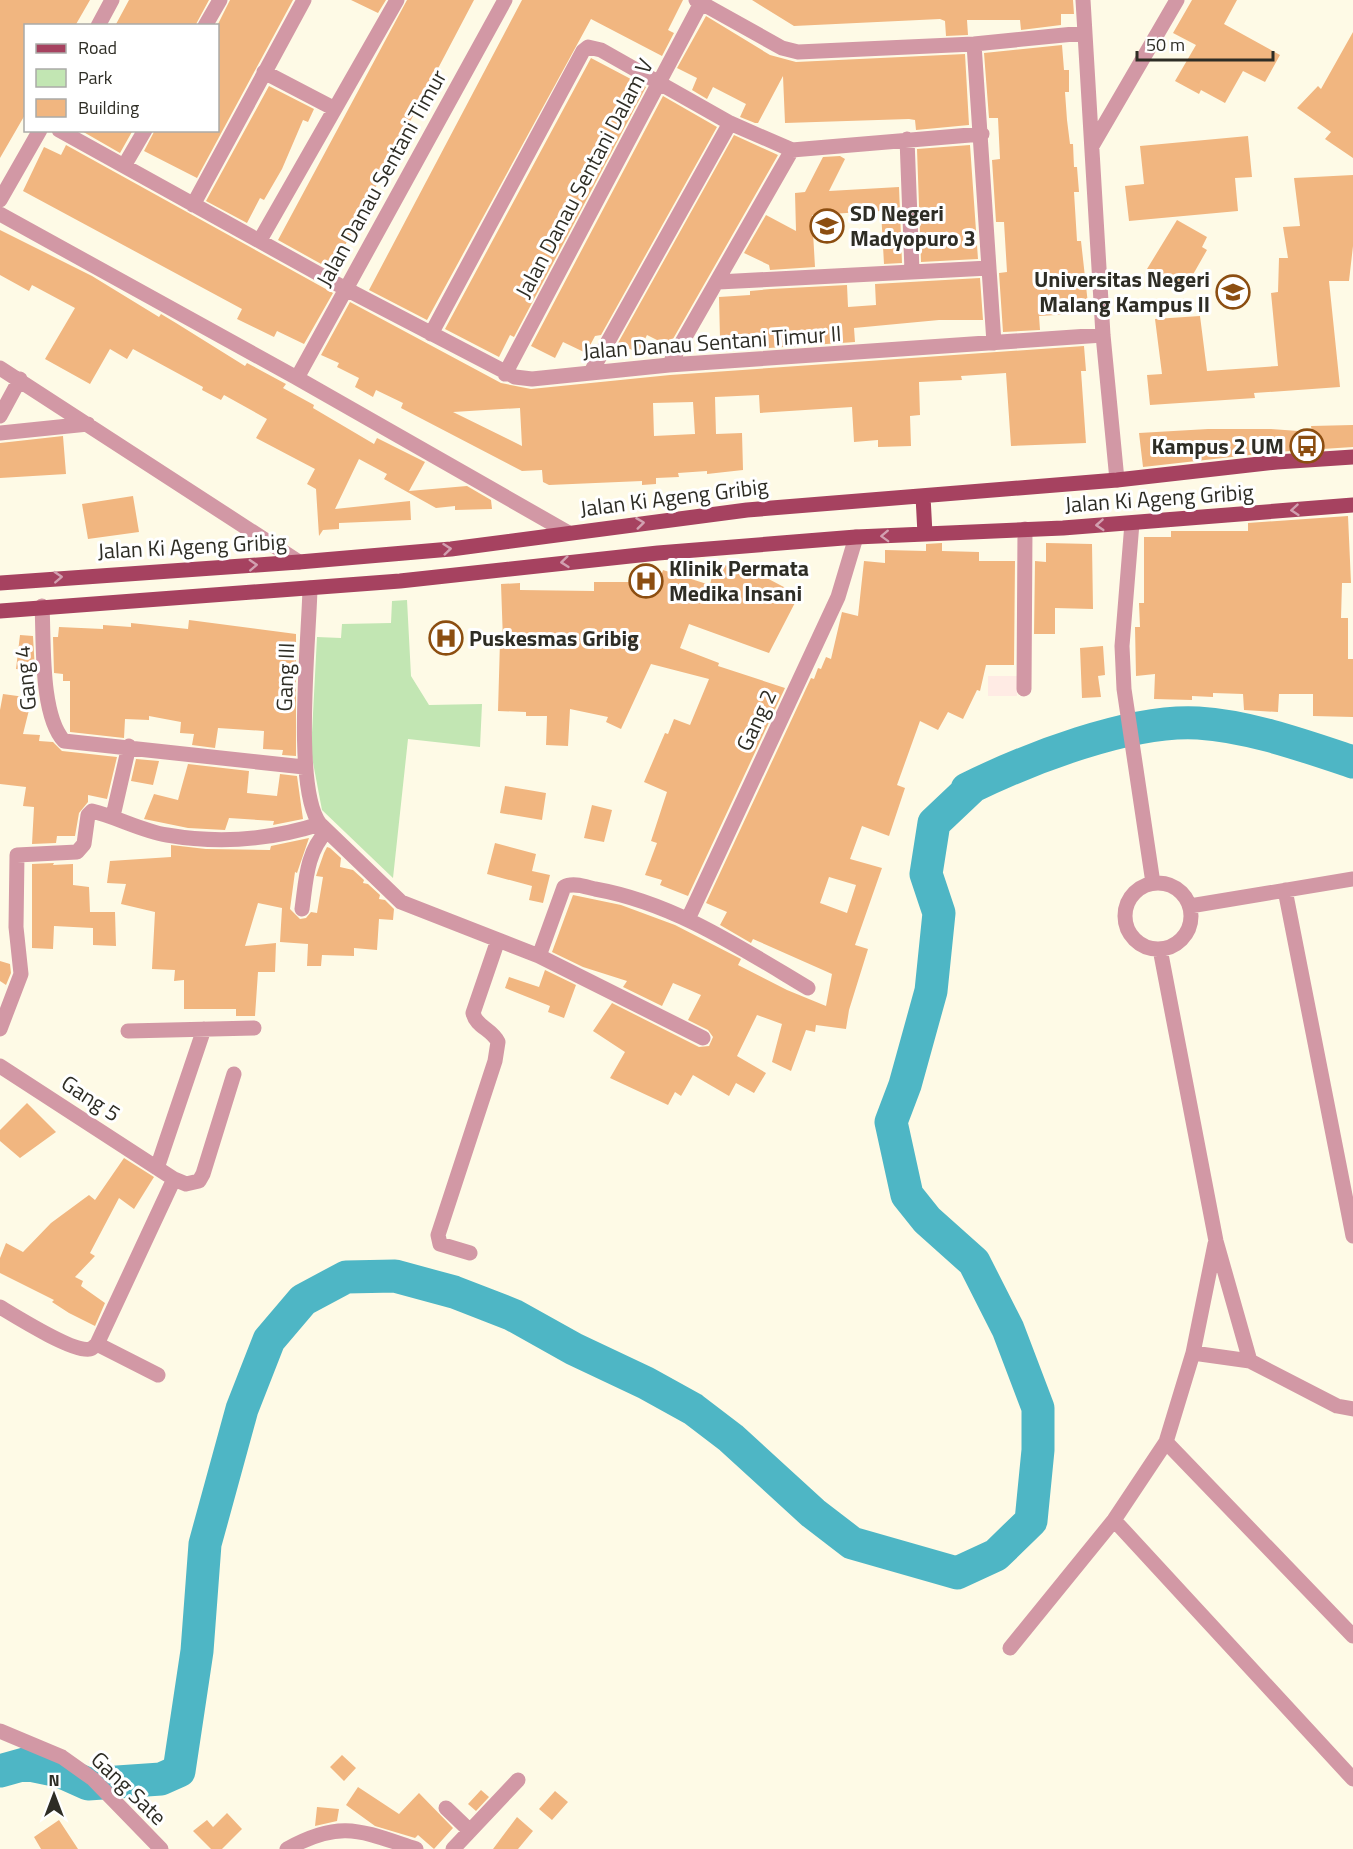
<svg xmlns="http://www.w3.org/2000/svg" width="1353" height="1849" viewBox="0 0 1353 1849" font-family="'Titillium Web',sans-serif">
	<style>
		.commercial { fill: #ffebe4 }
		.green { fill: #c2e6b3 }
		.lines { fill: none; stroke-linecap: round; stroke-linejoin: round }
		.river { stroke: #4eb6c5; stroke-width: 33 }
		.building { fill: #f1b680; fill-rule: evenodd }
		.minor { stroke: #d298a5; stroke-width: 15 }
		.primary { stroke: #a64260; stroke-width: 15 }
		.oneway { stroke: #d2a0b0 }
		.labels { text-anchor: middle; stroke-width: 6; stroke-linejoin: round; paint-order: stroke }
		.street-label { font-size: 22px; fill: #2e2d25; stroke: #fff }
		.poi-label { font-size: 22px; font-weight: bold; fill: #2e2d25; stroke: #fff; text-anchor: start }
	</style>
	<rect width="100%" height="100%" fill="#fefae6"/>
	<!-- commercial -->
	<path class="commercial" d="M988 676H1018L1017 696H988Z"/>
	<!-- green -->
	<path class="green" d="M407 600 411 676 429 705 482 704 480 747 408 739 393 878 322 810 311 752 317 637 341 638 342 624 391 623 392 601Z"/>
	<g class="lines">
		<!-- river -->
		<path class="river" d="M0 1771 25 1764 59 1771 88 1784 161 1779 179 1771 197 1651 205 1544 242 1409 269 1340 303 1300 346 1277 395 1276 454 1292 513 1315 574 1349 646 1383 693 1409 731 1438 813 1513 852 1543 957 1573 996 1555 1031 1521 1038 1450V1408L1008 1329 974 1262 927 1220 907 1195 891 1122 905 1085 931 991 939 913 926 874 934 823 971 788 967 789C1028 759 1130 719 1198 723 1249 726 1305 746 1353 762"/>
	</g>
	<!-- building -->
	<path class="building" d="M0 0H90L75 26H26V113L0 158Z
		M129 0H209L195 26H115Z
		M230 0H293L197 178 144 151 155 130H218L217 26Z
		M351 0H386L378 13Z
		M407 0H474L332 270 278 240Z
		M522 0H683L668 30 674 33 662 56 591 19 427 320 369 290Z
		M752 0H1073L1074 14H1061V25L1021 30 1020 20H967L968 35 946 36 945 21 940 19 794 26Z
		M1192 0H1237L1224 24 1280 55 1265 82 1243 71 1225 103 1201 90 1199 94 1175 81 1196 45 1173 33Z
		M706 16 770 55 796 62 965 54 969 125 916 130 915 120 909 119 785 123 783 76 758 123H755L740 117 746 104 713 87 707 99 692 90 697 78 677 68Z
		M1353 32V158L1325 139 1331 132 1297 108 1318 86 1321 89Z
		M1062 45 1064 70H1069V92H1065L1067 120 1070 144H1073L1074 167H1077L1079 192H1074L1077 241H1081L1089 313 1039 316 1040 330 1003 332 999 273 1007 272 1004 222H996L992 160 1000 159 998 118H989L984 53Z
		M591 58 646 87 514 337 510 335 499 357 445 329Z
		M269 86 314 109 308 122 303 120 282 169 264 200 260 198 247 223 206 201Z
		M663 96 717 127 601 335 595 336 586 353 563 342 555 358 531 346Z
		M80 130H133L120 153Z
		M734 135 778 155 669 346 647 335 638 353 618 343Z
		M1248 136 1252 177 1235 178 1238 211 1129 221 1125 186 1144 184 1140 146Z
		M66 145 333 293 304 344 277 331 274 337 237 319 242 309 23 191 44 147 61 155Z
		M970 145 978 259 921 262 917 149Z
		M840 156 845 159 829 191 899 187 902 263 884 264 881 211 812 215 815 267 770 270 769 265 744 253 766 215 796 231 795 193 805 192 823 157Z
		M1353 175V246L1349 281H1329L1340 387 1254 393 1255 398 1150 405 1147 375 1162 374 1155 319 1200 316 1207 371 1278 366 1271 293 1278 292 1279 258H1288L1283 227 1300 226 1294 178Z
		M1177 220 1207 237 1202 247 1207 250 1191 278 1186 276 1180 286 1147 269Z
		M0 230 92 276 159 317 161 314 176 323 245 366 247 363 286 384 283 388 314 405 313 408 374 444 377 438 425 462 409 491 467 486 491 500 492 509 455 510V506L436 508 384 479 387 474 359 459 335 509 410 501 411 520 339 523V529L323 530 319 536 316 489 307 484 315 469 256 438 267 419 224 395 221 400 202 390 203 387 133 349 127 359 110 349 90 384 45 359 75 308 32 285 29 291 0 275Z
		M980 278 983 320H939L854 328 855 342 740 350V337L720 338 719 297 750 295V291L771 289 847 285 848 307 876 305 875 284Z
		M350 302 501 383 531 389 670 375 1084 346 1086 371H1081L1086 443 1011 446 1006 373 961 376 962 380 919 382 920 415 910 416 911 446 878 447V440L854 442 852 407 760 413 759 395 715 397 716 434 742 433 743 470 707 474V471L678 473 679 477 656 478V484L642 485V481L549 485 543 482 542 470 522 471 401 408 403 403 376 390 373 397 355 387 359 378 337 367 339 363 321 355ZM693 402 695 434 654 436 653 403ZM520 408 522 446 453 412Z
		M1353 425V447L1276 452 1143 467 1139 433 1208 429H1271L1312 432 1311 426Z
		M63 436 66 474 0 478V443Z
		M133 496 139 532 88 539 82 504Z
		M1348 516 1351 583H1342L1341 618H1348V659H1353V717L1313 716V694H1279L1278 712 1244 710 1243 694 1213 693V697L1192 696V700L1154 699 1155 674 1136 676 1135 627H1140L1139 603H1144V537H1171V531H1248V523Z
		M942 543V551L979 552V561H1015L1014 665H986L980 691 977 690 963 719 948 712 938 730 920 721 897 785 905 788 889 836 862 826 850 859 882 868 855 945 868 949 849 1010 846 1029 816 1025 815 1032 806 1030 791 1071 772 1062 782 1024 757 1015 737 1056 766 1073 754 1093 736 1083 729 1096 693 1075 681 1096 675 1092 668 1105 610 1078 625 1052 593 1031 612 1003 699 1047 709 1046 713 1037 708 1030 688 1020 701 995 673 983 662 1006 623 987 627 981 583 967 552 952 573 895 621 905 675 925 741 959 738 965 787 990 826 1006 832 974 753 939 751 943 720 925 727 912 706 903 811 678 814 679 818 668 821 669 826 657 831 659 842 612 858 616 864 561 885 563V550L926 551V544ZM829 877 856 885 847 913 820 903Z
		M1046 543 1092 544 1093 609 1055 608V634H1034L1035 561 1046 562Z
		M715 563 743 569 744 566 799 595 769 653 689 624 680 648 719 663 718 666 785 688 688 896 660 885 662 880 645 875 657 843 651 841 667 792 644 782 665 733 668 734 674 719 690 725 709 679 651 664 621 729 606 722 608 717 570 709 568 746 546 745 547 716H526V712L498 711 500 641H503L501 584 520 583V590L594 591V582H644L657 587 663 570 710 585Z
		M189 620 296 634V756L282 755 283 750 263 749 264 731 218 728 215 748 192 745 194 734 180 733 181 722 149 716V720L125 719 124 738 70 732V681H63V674L54 673 53 637H58L59 627 103 629V625L131 627V623L188 629Z
		M20 635 33 636 35 671 16 669Z
		M1103 646 1105 675 1098 676 1101 697 1082 698 1080 648Z
		M3 694 32 698 23 734 40 735 39 741 53 742 62 751 117 757 107 799 88 795V802L79 813 75 836H57L56 843 32 844 34 807 23 806 26 787 0 784V710Z
		M136 759 159 761 153 785 131 781Z
		M188 764 249 771 247 793 277 796 280 774 297 776 303 819 273 825 274 821 229 818 225 830 188 828 144 819 154 794 178 800Z
		M505 786 546 793 542 820 500 813Z
		M592 805 612 810 604 842 584 838Z
		M309 838 297 873 295 872 290 909 300 919 306 918 311 912 317 913 323 877 316 876 318 870 324 853 327 847 330 848 341 858 340 867 353 870 364 880 363 883 368 884 380 895 379 899 385 900 394 909 393 920 379 919 377 950 354 948V956L322 955 321 966H307L308 944 280 942 282 908 258 903 245 946 276 943 275 972H258L255 1016H236V1009H184V980L174 981 175 970 152 969 155 912 121 904 126 884 107 883 110 861 171 857V845L206 849 270 850 271 846Z
		M495 843 536 854 532 871 550 875 543 903 529 900 532 886 487 874Z
		M54 863 53 865 73 864V885L89 887 90 912H115L116 946 93 945V928L54 926 53 949 32 948V864Z
		M0 961 10 964 11 973 6 985 0 981Z
		M545 970 576 985 564 1018 548 1012 550 1006 505 988 509 977 539 987Z
		M27 1103 56 1132 20 1158 0 1141V1130Z
		M124 1158 154 1177 134 1209 119 1198 90 1253 95 1256 75 1277 83 1281 81 1286 105 1303 95 1326 69 1313 52 1302 54 1300 0 1273V1258L6 1243 23 1252 51 1223 89 1195 95 1200Z
		M342 1755 356 1768 344 1781 330 1767Z
		M358 1787 399 1814 419 1793 453 1828 434 1849 418 1835 415 1838 375 1826 346 1805Z
		M481 1790 489 1797 476 1811 468 1804Z
		M555 1791 568 1802 552 1820 539 1809Z
		M317 1807 339 1809 337 1821 315 1826Z
		M227 1813 242 1829 222 1849H211L193 1831 207 1820 213 1827Z
		M517 1817 533 1831 518 1849H493Z
		M59 1820 78 1849H41L34 1837Z"/>
	<g class="lines">
		<!-- minor -->
		<path class="minor" d="M696 0 782 48 798 52 974 44 1084 33
			M1083 0 1103 335 1117 480
			M98 26 112 0
			M205 26 220 0
			M974 44 994 343
			M264 72 333 108
			M59 130 346 289 515 377 532 379 669 365 1103 335
			M907 139 912 271
			M1092 146 1177 0
			M124 166 145 130
			M0 200 40 130
			M193 205 304 0
			M0 214 297 378 505 0
			M260 240 397 0
			M718 282 989 268
			M431 334 583 51 588 47 601 50 730 123 792 150 982 134
			M669 365 792 150
			M0 368 299 562
			M591 372 730 123
			M505 374 701 3
			M297 378 567 532
			M0 416 20 379
			M0 433 88 424
			M1132 523 1122 646 1124 689 1153 883
			M310 588C309 638 293 789 320 824L401 902 539 956 703 1038
			M42 606C44 641 40 715 64 741L304 767
			M1024 689 1025 529
			M113 816 129 746
			M1125 916a33 33 0 1 1 66 0a33 33 0 1 1-66 0Z
			M1285 890 1353 1236
			M1190 906 1353 879
			M302 909C306 882 306 852 327 831
			M688 919 838 597 856 537
			M1160 949 1216 1241 1250 1361 1337 1406 1353 1409
			M539 956 564 887C573 882 586 887 595 889 674 903 741 948 808 988
			M0 1029 21 974 16 927 17 855 77 852 84 844 88 815 92 811C117 817 142 831 167 835 219 844 270 840 320 824
			M128 1031 254 1028
			M0 1066 174 1179 186 1184 199 1181 203 1174 234 1074
			M157 1168 204 1029
			M470 1253 440 1244 438 1235 495 1061 498 1042C492 1029 476 1027 473 1013L498 940
			M0 1307C15 1316 74 1353 90 1349 92 1349 96 1345 97 1344L158 1375
			M97 1344 174 1179
			M1193 1353 1250 1361
			M1166 1442 1353 1636
			M1114 1520 1353 1779
			M1010 1648 1114 1520 1166 1442 1193 1353 1215 1244
			M0 1731 62 1757 93 1779 161 1849
			M446 1808 470 1831
			M287 1849C341 1819 361 1831 416 1849
			M453 1849 518 1780"/>
		<!-- primary -->
		<path class="primary" d="M923 496 925 534
			M0 583 299 562 451 549 747 510 1117 480 1277 462 1353 457
			M0 611 400 581 658 553 856 537 1063 528 1353 505"/>
	</g>
	<!-- one-way arrows -->
	<defs><path id="oneway-chevron" d="M-2-3.5L2.5 0L-2 3.5" fill="none" stroke-width="1.6" stroke-linecap="round" stroke-linejoin="round" transform="scale(1.5)"/></defs>
	<g class="oneway">
		<use href="#oneway-chevron" transform="translate(1295 510) rotate(175)"/>
		<use href="#oneway-chevron" transform="translate(640 523) rotate(-7)"/>
		<use href="#oneway-chevron" transform="translate(1100 525) rotate(176)"/>
		<use href="#oneway-chevron" transform="translate(885 536) rotate(178)"/>
		<use href="#oneway-chevron" transform="translate(447 549) rotate(-6)"/>
		<use href="#oneway-chevron" transform="translate(565 562) rotate(174)"/>
		<use href="#oneway-chevron" transform="translate(253 565) rotate(-3)"/>
		<use href="#oneway-chevron" transform="translate(58 577) rotate(-3)"/>
	</g>
	<!-- icons -->
	<defs>
		<g id="school-ring" transform="scale(1.725)"><circle r="9.5" fill="#fff" stroke="#8c4e11" stroke-width="1.5"/><path d="M0-5L7-2L0 1L-7-2ZM-4 1L0 2.5L4 1V4Q0 6-4 4Z" fill="#8c4e11"/></g>
		<g id="university-ring" transform="scale(1.725)"><circle r="9.5" fill="#fff" stroke="#8c4e11" stroke-width="1.5"/><path d="M0-5L7-2L0 1L-7-2ZM-4 1L0 2.5L4 1V4Q0 6-4 4Z" fill="#8c4e11"/></g>
		<g id="bus-ring" transform="scale(1.725)"><circle r="9.5" fill="#fff" stroke="#8c4e11" stroke-width="1.5"/><path d="M-5-6H5V4H4V6H2V4H-2V6H-4V4H-5ZM-3.5-4V0h7V-4ZM-3.5 1.2v1.5H-2V1.2ZM2 1.2v1.5H3.5V1.2Z" fill="#8c4e11"/></g>
		<g id="hospital-ring" transform="scale(1.725)"><circle r="9.5" fill="#fff" stroke="#8c4e11" stroke-width="1.5"/><path d="M-5-5h3v3.5h4V-5h3V5h-3V1.5h-4V5h-3Z" fill="#8c4e11"/></g>
	</defs>
	<g fill-rule="evenodd">
		<use href="#school-ring" x="827" y="226"/>
		<use href="#university-ring" x="1233" y="292"/>
		<use href="#bus-ring" x="1307" y="446"/>
		<use href="#hospital-ring" x="646" y="581"/>
		<use href="#hospital-ring" x="446" y="638"/>
	</g>
	<g class="labels">
		<!-- street labels -->
		<g class="street-label">
			<text transform="translate(381 178) rotate(-61)" y="8">Jalan Danau Sentani Timur</text>
			<text transform="translate(584 178) rotate(-62)" y="8">Jalan Danau Sentani Dalam V</text>
			<text transform="translate(712 342) rotate(-4)" y="8">Jalan Danau Sentani Timur II</text>
			<text transform="translate(674 497) rotate(-7)" y="8">Jalan Ki Ageng Gribig</text>
			<text transform="translate(1159 498) rotate(-4)" y="8">Jalan Ki Ageng Gribig</text>
			<text transform="translate(192 546) rotate(-3)" y="8">Jalan Ki Ageng Gribig</text>
			<text transform="translate(285 677) rotate(-88)" y="8">Gang III</text>
			<text transform="translate(25 678) rotate(-96)" y="8">Gang 4</text>
			<text transform="translate(756 720) rotate(-65)" y="8">Gang 2</text>
			<text transform="translate(91 1098) rotate(33)" y="8">Gang 5</text>
			<text transform="translate(129 1788) rotate(44)" y="8">Gang Sate</text>
		</g>
		<!-- poi labels -->
		<g class="poi-label">
			<text x="850" y="221">SD Negeri<tspan x="850" dy="25">Madyopuro 3</tspan></text>
			<text x="1210" y="287" text-anchor="end">Universitas Negeri<tspan x="1210" dy="25">Malang Kampus II</tspan></text>
			<text x="1284" y="454" text-anchor="end">Kampus 2 UM</text>
			<text x="669" y="576">Klinik Permata<tspan x="669" dy="25">Medika Insani</tspan></text>
			<text x="469" y="646">Puskesmas Gribig</text>
		</g>
	</g>
	<!-- legend -->
	<rect x="24" y="24" width="195" height="108" fill="#ffffff" stroke="#ababa8" stroke-width="1.5"/>
	<rect x="36" y="44" width="30" height="9" fill="#a64260" stroke="#ababa8" stroke-width="1.5"/>
	<text x="78" y="54" font-size="18" fill="#2e2d25">Road</text>
	<rect x="36" y="69" width="30" height="18" fill="#c2e6b3" stroke="#ababa8" stroke-width="1.5"/>
	<text x="78" y="84" font-size="18" fill="#2e2d25">Park</text>
	<rect x="36" y="99" width="30" height="18" fill="#f1b680" stroke="#ababa8" stroke-width="1.5"/>
	<text x="78" y="114" font-size="18" fill="#2e2d25">Building</text>
	<!-- north arrow -->
	<g transform="translate(54 1795)" stroke="#ffffff" stroke-width="4.5" paint-order="stroke">
	<path d="M0-4.5L10 22L0 15L-10 22Z" fill="#2e2d25"/>
	<text y="-9" font-size="16" font-weight="bold" text-anchor="middle" fill="#2e2d25">N</text>
	</g>
	<!-- scale -->
	<path d="M1137 51v9h136v-9" fill="none" stroke="#2e2d25" stroke-width="3"/>
	<text x="1146" y="51" font-size="18" fill="#2e2d25" stroke="#ffffff" stroke-width="4.5" paint-order="stroke">50 m</text>
</svg>
